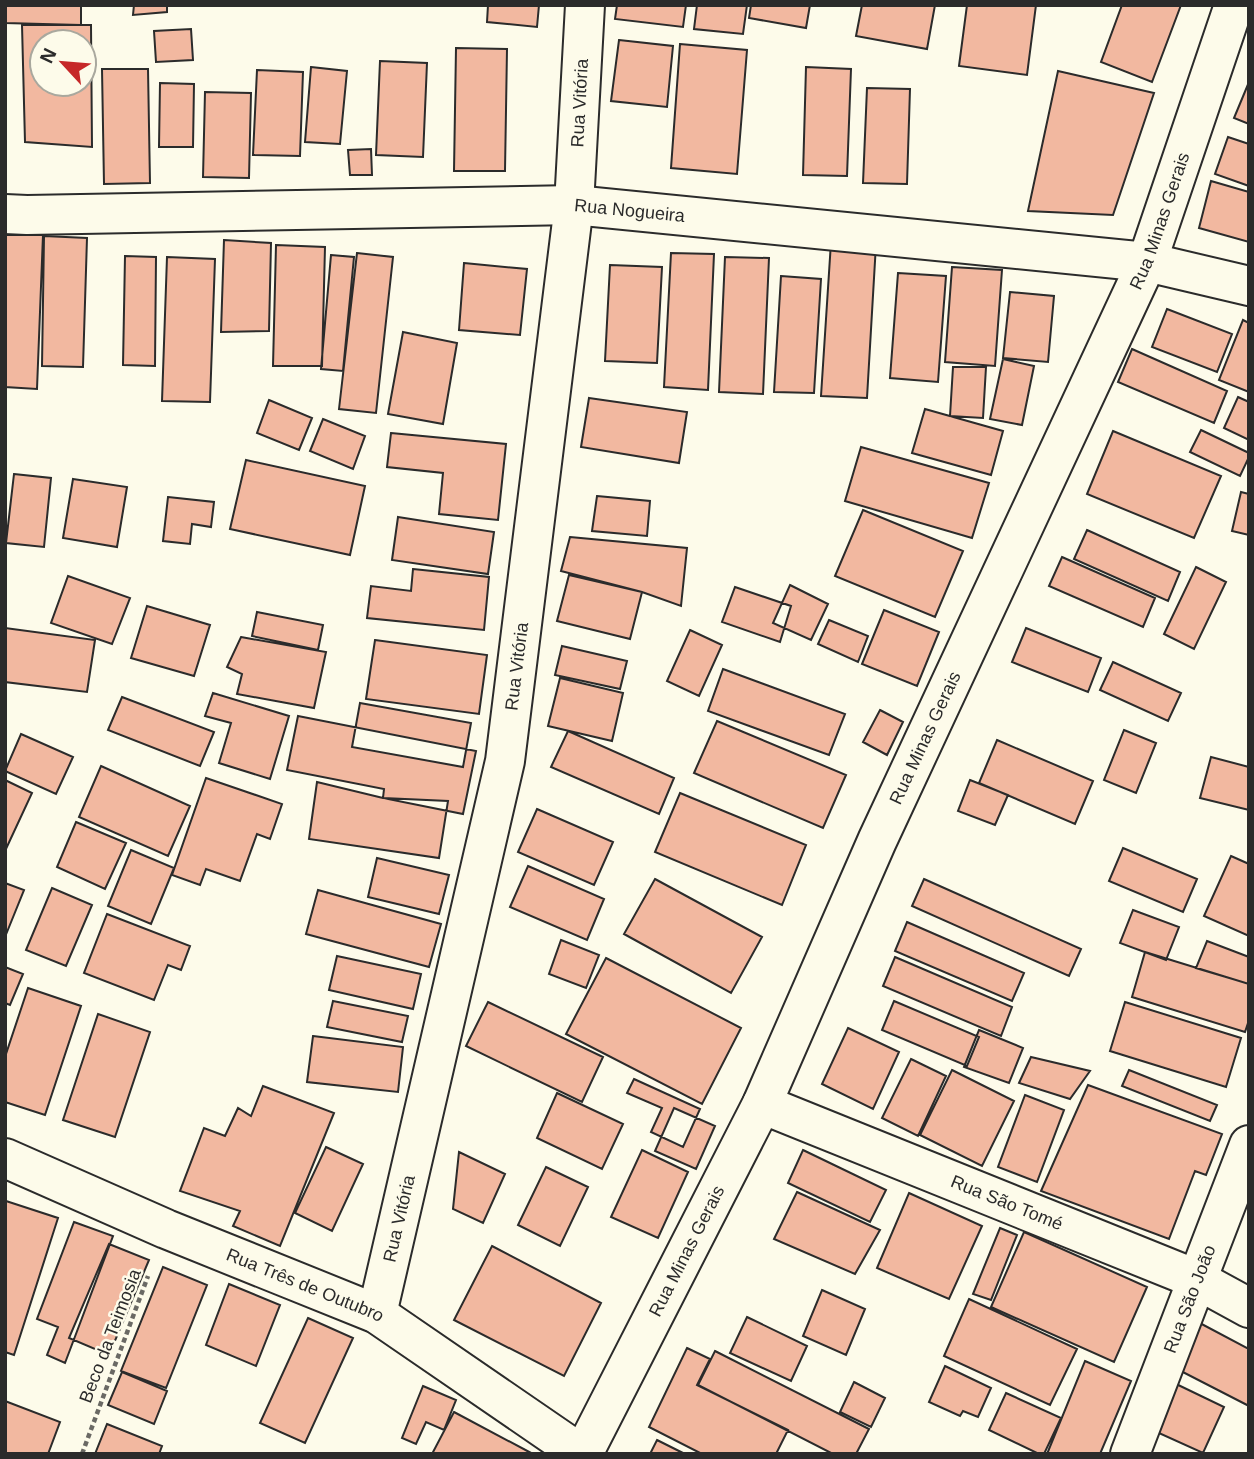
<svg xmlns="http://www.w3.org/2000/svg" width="1254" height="1459" viewBox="0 0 1254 1459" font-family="Helvetica,sans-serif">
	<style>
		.building { fill: #f2b8a0; stroke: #2b2b2b; stroke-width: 2; fill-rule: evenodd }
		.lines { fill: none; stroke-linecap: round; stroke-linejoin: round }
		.street-casing { stroke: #2b2b2b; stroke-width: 42 }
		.secondary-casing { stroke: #2b2b2b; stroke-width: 42 }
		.path { stroke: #6a6964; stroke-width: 4.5; stroke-dasharray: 5 3.5; stroke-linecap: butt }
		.street { stroke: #fdfbea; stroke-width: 38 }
		.secondary { stroke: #fdfbea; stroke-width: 38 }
		.labels { text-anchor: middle; stroke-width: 5; stroke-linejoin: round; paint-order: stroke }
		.street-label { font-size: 18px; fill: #2b2b2b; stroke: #fdfbea }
	</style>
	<rect width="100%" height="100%" fill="#fdfbea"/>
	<!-- building -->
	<path class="building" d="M5 5H81V25L5 23Z
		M134 5H167V12L133 15Z
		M488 5H539L537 27 487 22Z
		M617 5H686L683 27 615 19Z
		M697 5H747L743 34 694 29Z
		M751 5H810L806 28 749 18Z
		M862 5H935L927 49 856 36Z
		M967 5H1036L1027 75 959 66Z
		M1122 5H1181L1152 82 1101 62Z
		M22 25H91L92 147 25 142ZM42 42H84V84H42Z
		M191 29 193 60 156 62 154 31Z
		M619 40 673 46 667 107 611 101Z
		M680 44 747 50 737 174 671 168Z
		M456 48 507 49 505 171H454Z
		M380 61 427 63 423 157 376 155Z
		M311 67 347 71 340 144 305 142Z
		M806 67 851 69 847 176 803 175Z
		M102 69H148L150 183 104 184Z
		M257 70 303 72 300 156 253 155Z
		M1058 71 1154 93 1113 215 1028 211Z
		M1249 82V124L1234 118Z
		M160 83 194 84 193 147H159Z
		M867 88 910 89 907 184 863 183Z
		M205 92 251 93 249 178 203 177Z
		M1228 137 1249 144V186L1215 174Z
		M371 149 372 175H350L348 150Z
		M1211 181 1249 192V242L1199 228Z
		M5 235H43L37 389 5 387Z
		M44 236 87 238 83 367 42 366Z
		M224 240 271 243 269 331 221 332Z
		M831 242 876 244 867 398 821 396Z
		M276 245 325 247 322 366H273Z
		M357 253 393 257 376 413 339 409Z
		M671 253 714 254 708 390 664 387Z
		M331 255 354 257 343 371 321 369Z
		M125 256 156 257 155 366 123 365Z
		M167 257 215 259 210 402 162 401Z
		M725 257 769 258 763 394 719 392Z
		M464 263 527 269 520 335 459 330Z
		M610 265 662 267 657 363 605 361Z
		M952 267 1002 270 995 366 945 362Z
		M898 273 946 276 938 382 890 378Z
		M781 276 821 279 814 393 774 392Z
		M1010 292 1054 296 1048 362 1003 358Z
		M1167 309 1232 334 1217 372 1152 347Z
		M1243 320 1249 323V392L1219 380Z
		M403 332 457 343 443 424 388 414Z
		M1132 349 1227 391 1214 423 1118 382Z
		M1003 359 1034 366 1022 425 990 419Z
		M953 367H986L983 418 950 416Z
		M1238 397 1249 402V440L1224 428Z
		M589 398 687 412 679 463 581 447Z
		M269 400 312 418 299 450 257 433Z
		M925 409 1003 431 991 475 912 453Z
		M323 419 365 436 353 469 310 451Z
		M1201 430 1249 453V457L1240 476 1190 452Z
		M1113 431 1221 476 1194 538 1087 494Z
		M391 433 506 444 498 520 439 514 443 473 387 467Z
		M861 447 989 483 972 538 845 501Z
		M246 460 365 486 350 555 230 529Z
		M14 474 51 478 44 547 6 543Z
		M73 479 127 487 117 547 63 538Z
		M1241 492 1249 494V535L1232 531Z
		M597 496 650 501 647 536 592 531Z
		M168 497 214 502 211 527 192 524 190 544 163 541Z
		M863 510 963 551 935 617 835 576Z
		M398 517 494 532 488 574 392 560Z
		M1087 530 1180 572 1168 601 1074 559Z
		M570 537 687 548 681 606 642 592 561 571Z
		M1062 557 1155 598 1143 627 1049 586Z
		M1196 567 1226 582 1194 649 1164 634Z
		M413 569 489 577 484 630 367 618 371 586 411 591Z
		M569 575 642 592 630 639 557 621Z
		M68 576 130 598 112 644 51 623Z
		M790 585 828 604 811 640 773 623Z
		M735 587 791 606 780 642 722 622Z
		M147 606 210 625 194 676 131 658Z
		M884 610 939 632 917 686 862 664Z
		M257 612 323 625 318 650 252 636Z
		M829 620 868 636 858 662 818 644Z
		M5 628 95 640 87 692 5 682Z
		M1026 628 1101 658 1088 692 1012 662Z
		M690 630 722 645 699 696 667 681Z
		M241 637 326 652 314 708 237 694 242 674 227 667Z
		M375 640 487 655 479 714 366 699Z
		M562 646 627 661 620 689 555 675Z
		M1113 662 1181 693 1168 721 1100 690Z
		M723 669 845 714 829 755 708 711Z
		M560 678 623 693 612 741 548 726Z
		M213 693 289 716 270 779 219 763 231 723 205 716Z
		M122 697 214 732 200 766 108 730Z
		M360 703 471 723 463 767 352 747Z
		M880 710 903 722 887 755 863 742Z
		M298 716 476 751 463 814 383 798 384 789 287 770Z
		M717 721 846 775 823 828 694 773Z
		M1124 730 1156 743 1136 793 1104 780Z
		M568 731 674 778 659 814 551 767Z
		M21 734 73 757 56 794 5 771Z
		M997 740 1093 781 1075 824 979 783Z
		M1211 757 1249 767V810L1200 798Z
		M101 766 190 806 168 856 79 817Z
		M206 778 282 804 270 839 257 834 240 881 206 869 200 885 172 875Z
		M5 780 32 793 5 851Z
		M970 780 1008 795 995 825 958 811Z
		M317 782 383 798 448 801 439 858 309 839Z
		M680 793 806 845 782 905 655 852Z
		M537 809 613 842 594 885 518 852Z
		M76 822 126 843 105 889 57 867Z
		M1123 848 1197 879 1183 912 1109 881Z
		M131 850 174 868 151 924 108 906Z
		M1231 856 1249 864V936L1204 916Z
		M377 858 449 875 439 914 368 897Z
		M528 866 604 899 587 940 510 907Z
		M655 879 762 937 731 993 624 934Z
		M924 879 1081 949 1069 976 912 906Z
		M5 883 24 890 5 937Z
		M52 888 92 905 66 966 26 950Z
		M318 890 441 924 429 967 306 934Z
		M1133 910 1179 927 1166 960 1120 943Z
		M107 914 190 946 181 970 168 965 154 1000 84 973Z
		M907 922 1024 973 1012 1001 895 951Z
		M561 940 599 955 586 988 549 974Z
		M1207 941 1249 957V984L1196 968Z
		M1145 952 1249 984V1020L1245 1032 1132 997Z
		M337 956 421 974 413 1009 329 990Z
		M895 957 1012 1007 1001 1036 883 986Z
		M606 958 741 1028 702 1104 566 1034Z
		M5 967 23 974 10 1005 5 1003Z
		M28 988 81 1006 45 1115 5 1102V1057Z
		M333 1001 408 1016 402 1042 327 1027Z
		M894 1001 979 1037 967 1066 882 1030Z
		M488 1002 603 1057 582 1102 466 1046Z
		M1125 1002 1241 1038 1226 1087 1110 1051Z
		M98 1014 150 1032 115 1137 63 1120Z
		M848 1028 899 1052 873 1109 822 1084Z
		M979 1030 1023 1048 1009 1083 964 1067Z
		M313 1036 403 1047 398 1092 307 1082Z
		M1031 1057 1090 1071 1070 1099 1019 1083Z
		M911 1059 946 1076 918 1136 882 1118Z
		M952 1070 1014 1101 982 1166 920 1135Z
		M1129 1070 1217 1105 1210 1121 1122 1086Z
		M634 1079 700 1109 683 1147 651 1132 662 1108 627 1093Z
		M1088 1085 1222 1134 1206 1175 1195 1171 1169 1239 1041 1191Z
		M263 1086 334 1113 280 1246 233 1226 240 1211 180 1191 204 1128 225 1136 238 1108 251 1116Z
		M557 1093 623 1124 602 1169 537 1138Z
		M1025 1095 1064 1110 1037 1182 998 1167Z
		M674 1108 715 1126 696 1169 655 1151Z
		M326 1147 363 1164 332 1231 295 1213Z
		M642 1150 688 1172 658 1238 611 1217Z
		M803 1150 886 1190 870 1222 788 1183Z
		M459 1152 505 1174 483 1223 453 1209Z
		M546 1167 588 1187 560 1246 518 1225Z
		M797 1192 880 1230 855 1274 774 1239Z
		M909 1193 982 1226 949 1299 877 1268Z
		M6 1201 58 1218 14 1355 5 1352Z
		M74 1222 113 1236 65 1363 47 1355 58 1327 37 1319Z
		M1000 1228 1017 1235 991 1300 973 1294Z
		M1024 1232 1147 1287 1114 1362 991 1307Z
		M109 1244 149 1260 109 1355 69 1338Z
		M492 1246 601 1303 564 1376 454 1320Z
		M163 1267 207 1285 166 1388 121 1371Z
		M229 1284 280 1305 256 1366 206 1345Z
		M822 1290 865 1309 846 1355 803 1336Z
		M969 1299 1077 1349 1050 1405 944 1356Z
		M747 1317 807 1346 791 1381 730 1353Z
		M308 1318 353 1338 305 1443 260 1423Z
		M1196 1321 1249 1349V1406L1173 1367Z
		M687 1348 710 1359 697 1385 788 1430 776 1454H702L649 1427Z
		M715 1351 869 1429 856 1454H833L698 1385Z
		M1085 1361 1131 1381 1100 1454H1047Z
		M945 1366 991 1388 978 1417 963 1411 960 1416 929 1402Z
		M122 1372 167 1391 154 1424 108 1405Z
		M854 1382 885 1398 871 1427 840 1412Z
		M1172 1382 1224 1407 1203 1453 1150 1429Z
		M423 1386 456 1400 444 1430 426 1422 416 1444 402 1438Z
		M1006 1393 1061 1418 1044 1454H1039L989 1430Z
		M5 1401 60 1422 48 1454H5Z
		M454 1412 533 1454H432Z
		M107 1424 162 1446 159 1454H95Z
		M657 1440 685 1454H650Z"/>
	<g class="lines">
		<!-- street casing -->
		<g class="street-casing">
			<g id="street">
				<path id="s1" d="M5 214 27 215 574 205 1147 262 1249 286"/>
				<path id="s2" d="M762 1104 1196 1279 1249 1308"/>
				<path id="s3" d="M5 1158 166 1229 377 1314 581 1454"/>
				<path id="s4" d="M377 1314 505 761 574 205 585 5"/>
				<path id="s5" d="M1130 1454 1249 1145"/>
			</g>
		</g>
		<!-- secondary casing -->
		<g class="secondary-casing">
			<g id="secondary">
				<path id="s6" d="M583 1454 762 1104 877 841 1147 262 1234 5"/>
			</g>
		</g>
		<!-- path -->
		<path class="path" d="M82 1454 148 1276"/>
		<!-- street -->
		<use href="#street" class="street"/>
		<!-- secondary -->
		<use href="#secondary" class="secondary"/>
	</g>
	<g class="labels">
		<!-- street labels -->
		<g class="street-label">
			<text dy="6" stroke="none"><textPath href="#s4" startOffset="1230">Rua Vitória</textPath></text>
			<text dy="6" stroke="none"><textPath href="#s1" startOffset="625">Rua Nogueira</textPath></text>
			<text dy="6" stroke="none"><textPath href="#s6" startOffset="1362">Rua Minas Gerais</textPath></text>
			<text dy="6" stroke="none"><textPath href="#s4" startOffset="663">Rua Vitória</textPath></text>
			<text dy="6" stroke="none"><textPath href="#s6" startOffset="794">Rua Minas Gerais</textPath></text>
			<text dy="6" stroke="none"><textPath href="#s2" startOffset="264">Rua São Tomé</textPath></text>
			<text dy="6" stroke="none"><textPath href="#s4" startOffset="98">Rua Vitória</textPath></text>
			<text dy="6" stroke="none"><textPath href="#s6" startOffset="228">Rua Minas Gerais</textPath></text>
			<text dy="6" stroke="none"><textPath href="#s3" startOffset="326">Rua Três de Outubro</textPath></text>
			<text dy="6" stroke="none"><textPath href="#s5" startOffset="166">Rua São João</textPath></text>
			<text transform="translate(110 1336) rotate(-69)" y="6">Beco da Teimosia</text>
		</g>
	</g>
	<!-- border -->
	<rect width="1254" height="1459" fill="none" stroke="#2b2b2b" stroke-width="14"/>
	<!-- north arrow -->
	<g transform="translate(63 63) rotate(296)"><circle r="33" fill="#fdfbea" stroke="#a9a89e" stroke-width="2"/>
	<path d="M0-5L12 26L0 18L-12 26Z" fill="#c62828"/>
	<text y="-10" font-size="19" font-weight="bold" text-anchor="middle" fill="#2b2b2b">N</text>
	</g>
</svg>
